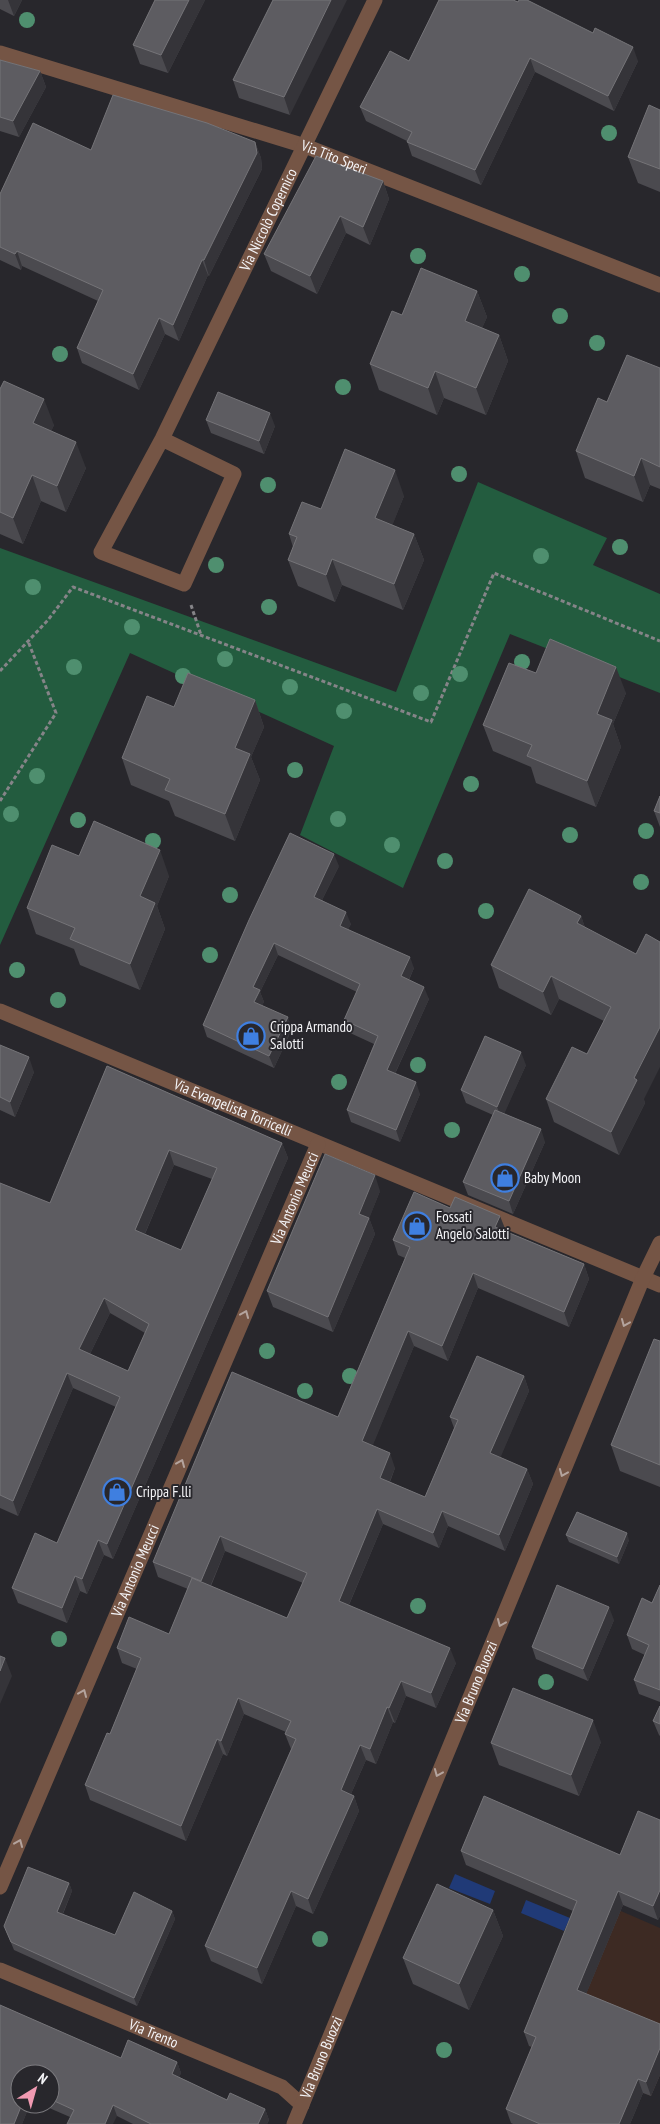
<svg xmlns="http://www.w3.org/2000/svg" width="660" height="2124" viewBox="0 0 660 2124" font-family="'PT Sans Narrow',sans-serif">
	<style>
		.industrial { fill: #3d2a23 }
		.green { fill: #235c3f }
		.water { fill: #203a77 }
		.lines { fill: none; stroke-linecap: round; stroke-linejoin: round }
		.path { stroke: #858488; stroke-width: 3; stroke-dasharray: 4 2.5; stroke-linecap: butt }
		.minor { stroke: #755545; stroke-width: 15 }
		.tree { fill: #4f8f6f }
		.wall { fill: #4b4a4f; fill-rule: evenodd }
		.shaded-wall { fill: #353439 }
		.building { fill: #5d5c61; stroke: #757478; fill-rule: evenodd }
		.oneway { stroke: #b4a49e }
		.labels { text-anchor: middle; stroke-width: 4; stroke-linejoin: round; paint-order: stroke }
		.street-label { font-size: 15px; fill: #f4f4f7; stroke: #28272c }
		.poi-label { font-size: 15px; fill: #f4f4f7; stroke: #28272c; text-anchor: start }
	</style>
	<rect width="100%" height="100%" fill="#28272c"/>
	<!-- industrial -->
	<path class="industrial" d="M591 1898 660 1928V2075L651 2096 529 2046Z"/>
	<!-- green -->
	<path class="green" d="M478 482 607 538 593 565 660 594V693L510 634 403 888 300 835 334 746 130 653 0 945V548L396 692Z"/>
	<!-- water -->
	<path class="water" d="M455 1874 495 1891 490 1904 449 1888Z
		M526 1900 570 1918 564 1931 521 1913Z"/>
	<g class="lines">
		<!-- path -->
		<path class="path" d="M191 605 201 635
			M0 671 48 620 73 587 431 722 494 573 660 641
			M0 801 56 713 28 641"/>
		<!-- minor -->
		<g class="minor">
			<path id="s1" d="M0 53 305 146 660 285"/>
			<path id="s2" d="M162 439 234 474 184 584 101 552 162 439 375 0"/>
			<path id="s3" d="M0 1011 660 1285"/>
			<path id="s4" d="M0 1887 318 1144"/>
			<path id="s5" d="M0 1970 282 2087 302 2105"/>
			<path id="s6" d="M294 2124 643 1278 660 1243"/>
		</g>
	</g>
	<!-- trees -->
	<g class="tree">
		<circle cx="27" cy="20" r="8"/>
		<circle cx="609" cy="133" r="8"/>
		<circle cx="418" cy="256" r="8"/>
		<circle cx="522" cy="274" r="8"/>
		<circle cx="560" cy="316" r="8"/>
		<circle cx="597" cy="343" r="8"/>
		<circle cx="60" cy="354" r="8"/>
		<circle cx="343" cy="387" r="8"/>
		<circle cx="459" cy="474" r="8"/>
		<circle cx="268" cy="485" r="8"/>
		<circle cx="620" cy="547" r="8"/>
		<circle cx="541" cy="556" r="8"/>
		<circle cx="216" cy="565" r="8"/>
		<circle cx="33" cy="587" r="8"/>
		<circle cx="269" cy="607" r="8"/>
		<circle cx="132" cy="627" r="8"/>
		<circle cx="225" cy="659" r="8"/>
		<circle cx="522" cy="662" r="8"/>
		<circle cx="74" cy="667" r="8"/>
		<circle cx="460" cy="674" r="8"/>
		<circle cx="183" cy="676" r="8"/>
		<circle cx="290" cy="687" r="8"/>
		<circle cx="421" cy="693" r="8"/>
		<circle cx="344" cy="711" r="8"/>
		<circle cx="295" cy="770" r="8"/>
		<circle cx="37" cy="776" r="8"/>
		<circle cx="471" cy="784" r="8"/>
		<circle cx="11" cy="814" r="8"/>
		<circle cx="338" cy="819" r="8"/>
		<circle cx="78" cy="820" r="8"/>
		<circle cx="646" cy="831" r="8"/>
		<circle cx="570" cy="835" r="8"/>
		<circle cx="153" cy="841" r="8"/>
		<circle cx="392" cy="845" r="8"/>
		<circle cx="445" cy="861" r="8"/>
		<circle cx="641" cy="882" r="8"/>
		<circle cx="230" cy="895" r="8"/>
		<circle cx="486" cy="911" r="8"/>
		<circle cx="210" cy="955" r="8"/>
		<circle cx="17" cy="970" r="8"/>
		<circle cx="58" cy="1000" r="8"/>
		<circle cx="418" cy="1065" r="8"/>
		<circle cx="339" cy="1082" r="8"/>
		<circle cx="452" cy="1130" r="8"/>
		<circle cx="267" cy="1351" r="8"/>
		<circle cx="350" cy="1376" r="8"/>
		<circle cx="305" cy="1391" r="8"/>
		<circle cx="418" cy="1606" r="8"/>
		<circle cx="59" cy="1639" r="8"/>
		<circle cx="546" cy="1682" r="8"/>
		<circle cx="320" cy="1939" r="8"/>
		<circle cx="444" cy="2050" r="8"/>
	</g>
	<!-- wall -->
	<path class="wall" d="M0 0H22L14 16 0 9Z
		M155 0H205L168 73 140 64 133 45Z
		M273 0 290 115 239 98 233 80Z
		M439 0 638 61 614 111 535 72 481 185 412 156 407 141 366 121 360 107 409 61Z
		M0 60 40 71 46 87 19 137 0 131Z
		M660 110V192L638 183 628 157Z
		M255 142 261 158 262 169 209 276 208 275 179 341 165 334 139 390 82 363 77 348 98 301 22 266 21 270 0 260V194L91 150Z
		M383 181 389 199 370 245 346 233 317 294 271 271 264 254Z
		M477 291 487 317 482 328 499 335 508 361 486 415 444 398 437 415 379 390 370 364 402 315Z
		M660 368V489L650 485 643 502 585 478 576 451 607 402Z
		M0 389 54 425 51 431 86 468 66 512 41 501 23 544 0 534Z
		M206 420 275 426 264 454 211 433Z
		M404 496 392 525 414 534 424 560 403 610 342 585 335 602 298 586 288 560 293 547 289 534 321 509Z
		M536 673 626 693 613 724 621 747 596 807 536 783 531 767 493 751 483 725Z
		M255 700 264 727 251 757 260 780 235 841 175 816 169 801 131 785 122 758 174 707Z
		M660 796V827L654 811Z
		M339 866 322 900 351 924 348 929 414 968 409 980 429 999 395 1074 420 1094 400 1142 351 1122 347 1110 374 1044 348 1032 344 1020 357 992 278 955 260 992 264 1002 262 1005 292 1029 274 1068 207 1037 203 1025Z
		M169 876 157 906 165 929 140 990 80 965 74 949 36 934 27 908Z
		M581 916 645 1103 619 1155 554 1122 546 1099 587 1054 604 1021 559 999 551 1015 499 988 491 965Z
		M0 1045 34 1072 15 1117 0 1110Z
		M526 1065 504 1113 545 1142 513 1214 468 1195 463 1182 493 1115 466 1103 461 1090Z
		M107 1066 282 1143 288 1158 113 1559 104 1555 87 1594 80 1591 67 1623 18 1603 12 1588 57 1543 116 1407 73 1388 18 1516 0 1508V1183L50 1203ZM174 1165 212 1179 181 1250 145 1234ZM110 1313 145 1333 128 1371 90 1354Z
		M380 1191 369 1218 375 1234 333 1332 273 1307 267 1291Z
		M505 1231 584 1264 589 1279 569 1327 478 1288 448 1361 414 1346 372 1446 395 1468 390 1482 425 1497 454 1428 450 1417 524 1376 529 1391 500 1457 527 1469 533 1484 505 1551 448 1526 439 1548 383 1524 349 1605 456 1663 436 1708 406 1696 395 1723 393 1722 376 1764 366 1760 351 1794 354 1796 359 1811 313 1914 296 1906 262 1984 211 1961 205 1946 291 1749 285 1734 286 1732 244 1714 227 1756 223 1754 186 1841 90 1800 85 1785 110 1734 137 1669 122 1663 117 1648 169 1634 188 1589 158 1577 153 1562 338 1417 405 1258 398 1255 393 1240ZM225 1551 303 1583 287 1618 211 1586Z
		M660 1341V1487L620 1471 611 1445Z
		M566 1535 629 1540 619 1564 569 1542Z
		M660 1585V1702L639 1694 634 1680 645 1655 632 1649 627 1635 652 1603Z
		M614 1620 588 1681 536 1659 532 1647Z
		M660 1706V1736L659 1735 653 1721Z
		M601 1742 579 1796 499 1765 491 1743Z
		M660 1820V1916L658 1920 623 1905 586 1994 660 2024V2075L651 2096 643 2093 630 2124H513L511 2123 506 2109 532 2047 529 2046 524 2032 573 1911 466 1865 461 1851 620 1855Z
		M69 1883 72 1891 63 1914 115 1935 172 1911 175 1919 137 2006 14 1950 4 1926Z
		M493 1910 503 1936 469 2010 413 1984 403 1958Z
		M0 2005 121 2058 177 2062 181 2073 179 2077 227 2100 265 2109 269 2120 267 2124H133L117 2116 70 2117 40 2104H50V2074H20V2104H30L22 2124Z"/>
	<!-- shaded-wall -->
	<path class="shaded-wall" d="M8 0H22L14 16Z
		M189 0H205L168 73 161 55Z
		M331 0H347L290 115 284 97Z
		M633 47 638 61 614 111 608 96Z
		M530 58 535 72 481 185 475 170Z
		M40 71 46 87 19 137 13 121Z
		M255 142 261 158 262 169 209 276 204 260Z
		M383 181 389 199 370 245 363 227Z
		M340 216 346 233 317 294 310 276Z
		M17 251 22 266 21 270 15 254Z
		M202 260 208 275 179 341 173 325Z
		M477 291 487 317 474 347 465 321Z
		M159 318 165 334 139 390 133 374Z
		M499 335 508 361 486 415 476 388Z
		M435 371 444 398 437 415 428 388Z
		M44 399 54 425 43 449 33 423Z
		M270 413 275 426 264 454 259 441Z
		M76 442 86 468 66 512 57 486Z
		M641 458 650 485 643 502 634 476Z
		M395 470 404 496 385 544 375 518Z
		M32 475 41 501 23 544 13 518Z
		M414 534 424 560 403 610 394 584Z
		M332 559 342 585 335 602 326 575Z
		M616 667 626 693 613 724 621 747 596 807 587 781 597 714Z
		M255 700 264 727 251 757 260 780 235 841 225 814 235 748Z
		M160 850 169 876 157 906 165 929 140 990 130 964 140 896Z
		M334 854 339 866 318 908 314 897Z
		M346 912 351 924 344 938 340 926Z
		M581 916 589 939 577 923Z
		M274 943 278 955 260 992 264 1002 258 1013 254 1002 253 987Z
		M410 957 414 968 405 988 401 976Z
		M551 976 559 999 551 1015 543 992Z
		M424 987 429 999 391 1082 387 1070Z
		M288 1017 292 1029 274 1068 269 1056Z
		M660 1027V1067L644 1099 645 1103 619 1155 611 1132 634 1078Z
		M521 1052 526 1065 502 1119 497 1107Z
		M29 1057 34 1072 15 1117 10 1102Z
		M416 1082 420 1094 400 1142 396 1130Z
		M541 1129 545 1142 513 1214 509 1201Z
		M282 1143 288 1158 113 1559 107 1544Z
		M169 1150 174 1165 140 1245 135 1230Z
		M375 1175 380 1191 367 1224 369 1218 375 1234 333 1332 328 1317 359 1214Z
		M500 1216 506 1231 495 1227Z
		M584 1264 589 1279 569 1327 564 1312Z
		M473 1273 478 1288 448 1361 442 1346Z
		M104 1298 110 1313 85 1364 79 1349Z
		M408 1331 414 1346 368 1457 362 1441Z
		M67 1373 73 1388 18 1516 13 1501Z
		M524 1376 529 1391 496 1468 490 1453Z
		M390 1453 395 1468 385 1493 380 1478Z
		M527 1469 533 1484 505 1551 499 1535Z
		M377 1509 383 1524 344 1616 339 1601Z
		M442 1511 448 1526 439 1548 433 1533Z
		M627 1533 629 1540 619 1564 617 1557Z
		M220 1536 225 1551 206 1596 201 1581Z
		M98 1540 104 1555 87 1594 82 1579Z
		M75 1576 80 1591 67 1623 62 1608Z
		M609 1607 614 1620 588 1681 583 1669Z
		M450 1648 456 1663 436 1708 431 1693Z
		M5 1658 12 1676 0 1704V1671Z
		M401 1681 406 1696 395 1723 389 1708Z
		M238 1698 244 1714 227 1756 221 1741Z
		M387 1707 393 1722 376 1764 370 1749Z
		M593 1720 601 1742 579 1796 571 1775Z
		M217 1739 223 1754 186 1841 181 1826Z
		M360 1745 366 1760 346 1805 341 1790Z
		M354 1796 359 1811 313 1914 308 1899Z
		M69 1883 72 1891 60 1920 57 1912Z
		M660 1890V1916L658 1920 653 1906Z
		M291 1891 296 1906 262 1984 257 1968Z
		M618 1891 623 1905 582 2004 577 1990Z
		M493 1910 503 1936 469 2010 459 1984Z
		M172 1911 175 1919 137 2006 134 1998Z
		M660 2048V2075L651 2096 646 2082Z
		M177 2062 181 2073 176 2085 172 2074Z
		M638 2079 643 2093 630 2124H619Z
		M22 2104H30L22 2124H14Z
		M113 2105 117 2116 113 2124H105Z
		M265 2109 269 2120 267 2124H258Z"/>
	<!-- building -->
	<path class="building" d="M155 0H189L161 55 133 45Z
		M273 0H331L284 97 233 80Z
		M439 0H513L518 2 519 0H527L593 33 595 28 633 47 608 96 530 58 475 170 407 142 412 132 360 107 390 51 409 61Z
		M0 60 40 71 13 121 0 117Z
		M113 95 207 123 255 142 257 153 204 260H202L173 325 159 318 133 374 77 348 103 290 17 251 15 254 0 247V194L33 123 91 150Z
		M649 105 660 110V169L628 157Z
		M316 156 383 181 363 227 340 216 310 276 264 254Z
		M421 268 477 291 465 321 499 335 476 388 435 371 428 388 370 364 392 311 402 315Z
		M627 355 660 368V467L641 458 634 476 576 451 598 398 607 402Z
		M4 381 44 399 33 423 76 442 57 486 32 475 13 518 0 512V389Z
		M218 392 270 413 259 441 206 420Z
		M345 449 395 470 375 518 414 534 394 584 332 559 326 575 288 560 297 537 289 534 302 502 321 509Z
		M550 639 616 667 597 714 612 720 587 781 527 756 532 745 483 725 509 663 536 673Z
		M188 673 255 700 235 748 250 754 225 814 165 790 170 779 122 758 147 696 174 707Z
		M660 796V813L654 811Z
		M94 821 160 850 140 896 155 903 130 964 70 939 75 928 27 908 52 845 79 856Z
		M290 833 334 854 314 897 346 912 340 926 410 957 401 976 424 987 387 1070 416 1082 396 1130 347 1110 378 1036 344 1020 360 984 274 943 253 987 260 990 254 1002 288 1017 269 1056 203 1025 249 920Z
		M529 889 581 916 577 923 636 954 646 934 660 942V1027L634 1078 637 1080 611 1132 546 1099 572 1047 587 1054 611 1007 551 976 543 992 491 965Z
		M485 1036 521 1052 497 1107 461 1090Z
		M0 1045 29 1057 10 1102 0 1097Z
		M107 1066 282 1143 107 1544 98 1540 82 1579 75 1576 62 1608 12 1588 35 1533 57 1543 120 1397 67 1373 13 1501 0 1495V1183L50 1203ZM169 1150 217 1168 181 1250 135 1230ZM104 1298 149 1324 128 1371 79 1349Z
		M495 1110 541 1129 509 1201 463 1182Z
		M325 1154 375 1175 359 1214 369 1218 328 1317 267 1291Z
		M414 1192 450 1208 455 1197 500 1216 495 1227 584 1264 564 1312 473 1273 442 1346 408 1331 362 1441 390 1453 380 1478 425 1497 458 1420 450 1417 477 1356 524 1376 490 1453 527 1469 499 1535 442 1511 433 1533 377 1509 339 1601 450 1648 431 1693 401 1681 389 1708 387 1707 370 1749 360 1745 341 1790 354 1796 308 1899 291 1891 257 1968 205 1946 296 1739 285 1734 291 1721 238 1698 221 1741 217 1739 181 1826 85 1785 107 1733 110 1734 141 1658 117 1648 129 1617 169 1634 192 1578 287 1618 307 1573 220 1536 201 1581 153 1562 232 1372 338 1417 410 1247 393 1240Z
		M654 1339 660 1341V1465L611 1445Z
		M577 1512 627 1533 617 1557 566 1535Z
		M557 1585 609 1607 583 1669 532 1647Z
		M660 1585V1690L634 1680 649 1645 627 1635 642 1598 652 1603Z
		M0 1656 5 1658 0 1671Z
		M513 1688 593 1720 571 1775 491 1743Z
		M660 1706V1724L653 1721Z
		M484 1796 620 1855 638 1811 660 1820V1890L653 1906 618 1891 577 1990 660 2024V2048L646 2082 638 2079 619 2124H540L506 2109 536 2037 524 2032 577 1901 461 1851Z
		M28 1867 69 1883 57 1912 115 1935 134 1892 172 1911 134 1998 11 1942 4 1926Z
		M437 1884 493 1910 459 1984 403 1958Z
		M0 2005 121 2058 128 2040 177 2062 172 2074 227 2100 230 2093 265 2109 258 2124H151L113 2105 105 2124H67L74 2110 50 2099V2074H20V2104H22L14 2124H0Z"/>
	<!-- one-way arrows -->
	<defs><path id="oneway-chevron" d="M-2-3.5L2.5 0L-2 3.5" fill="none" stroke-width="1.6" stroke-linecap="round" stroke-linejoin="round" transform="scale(1.25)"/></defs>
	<g class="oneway">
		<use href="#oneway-chevron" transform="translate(245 1314) rotate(-67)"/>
		<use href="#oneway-chevron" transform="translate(625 1323) rotate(113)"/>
		<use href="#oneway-chevron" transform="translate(181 1463) rotate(-67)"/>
		<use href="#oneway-chevron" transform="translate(563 1473) rotate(113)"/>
		<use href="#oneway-chevron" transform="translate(501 1623) rotate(113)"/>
		<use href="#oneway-chevron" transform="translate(83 1693) rotate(-67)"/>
		<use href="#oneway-chevron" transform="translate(438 1773) rotate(113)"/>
		<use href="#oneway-chevron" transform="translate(19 1843) rotate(-67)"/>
	</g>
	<!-- icons -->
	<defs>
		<g id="shop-ring" transform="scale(1.4375)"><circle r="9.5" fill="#28272c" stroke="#3f7fe0" stroke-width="1.5"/><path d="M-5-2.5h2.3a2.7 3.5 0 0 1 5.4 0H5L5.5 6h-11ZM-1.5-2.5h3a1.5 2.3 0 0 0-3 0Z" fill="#3f7fe0"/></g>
	</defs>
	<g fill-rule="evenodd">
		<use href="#shop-ring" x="251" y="1036"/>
		<use href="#shop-ring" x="505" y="1178"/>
		<use href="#shop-ring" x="417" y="1226"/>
		<use href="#shop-ring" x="117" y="1492"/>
	</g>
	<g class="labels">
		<!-- street labels -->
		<g class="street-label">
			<text dy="5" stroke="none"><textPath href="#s1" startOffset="350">Via Tito Speri</textPath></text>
			<text dy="5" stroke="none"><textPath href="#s2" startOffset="662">Via Niccolò Copernico</textPath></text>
			<text dy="5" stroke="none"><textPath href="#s3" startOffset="252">Via Evangelista Torricelli</textPath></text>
			<text dy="5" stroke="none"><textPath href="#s4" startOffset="749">Via Antonio Meucci</textPath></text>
			<text dy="5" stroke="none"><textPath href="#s4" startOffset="344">Via Antonio Meucci</textPath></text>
			<text dy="5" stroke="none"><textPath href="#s6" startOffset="478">Via Bruno Buozzi</textPath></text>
			<text dy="5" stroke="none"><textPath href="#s5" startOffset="166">Via Trento</textPath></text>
			<text dy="5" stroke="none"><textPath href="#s6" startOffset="72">Via Bruno Buozzi</textPath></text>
		</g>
		<!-- poi labels -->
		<g class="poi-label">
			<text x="270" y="1032">Crippa Armando<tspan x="270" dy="17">Salotti</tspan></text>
			<text x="524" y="1183">Baby Moon</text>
			<text x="436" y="1222">Fossati<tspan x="436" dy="17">Angelo Salotti</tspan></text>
			<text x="136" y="1497">Crippa F.lli</text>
		</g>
	</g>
	<!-- north arrow -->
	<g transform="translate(35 2089) rotate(37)"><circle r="24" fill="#28272c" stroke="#7a797d"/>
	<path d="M0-4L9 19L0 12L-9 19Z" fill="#f19ab2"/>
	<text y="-8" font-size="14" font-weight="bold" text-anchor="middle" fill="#f4f4f7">N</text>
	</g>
</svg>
